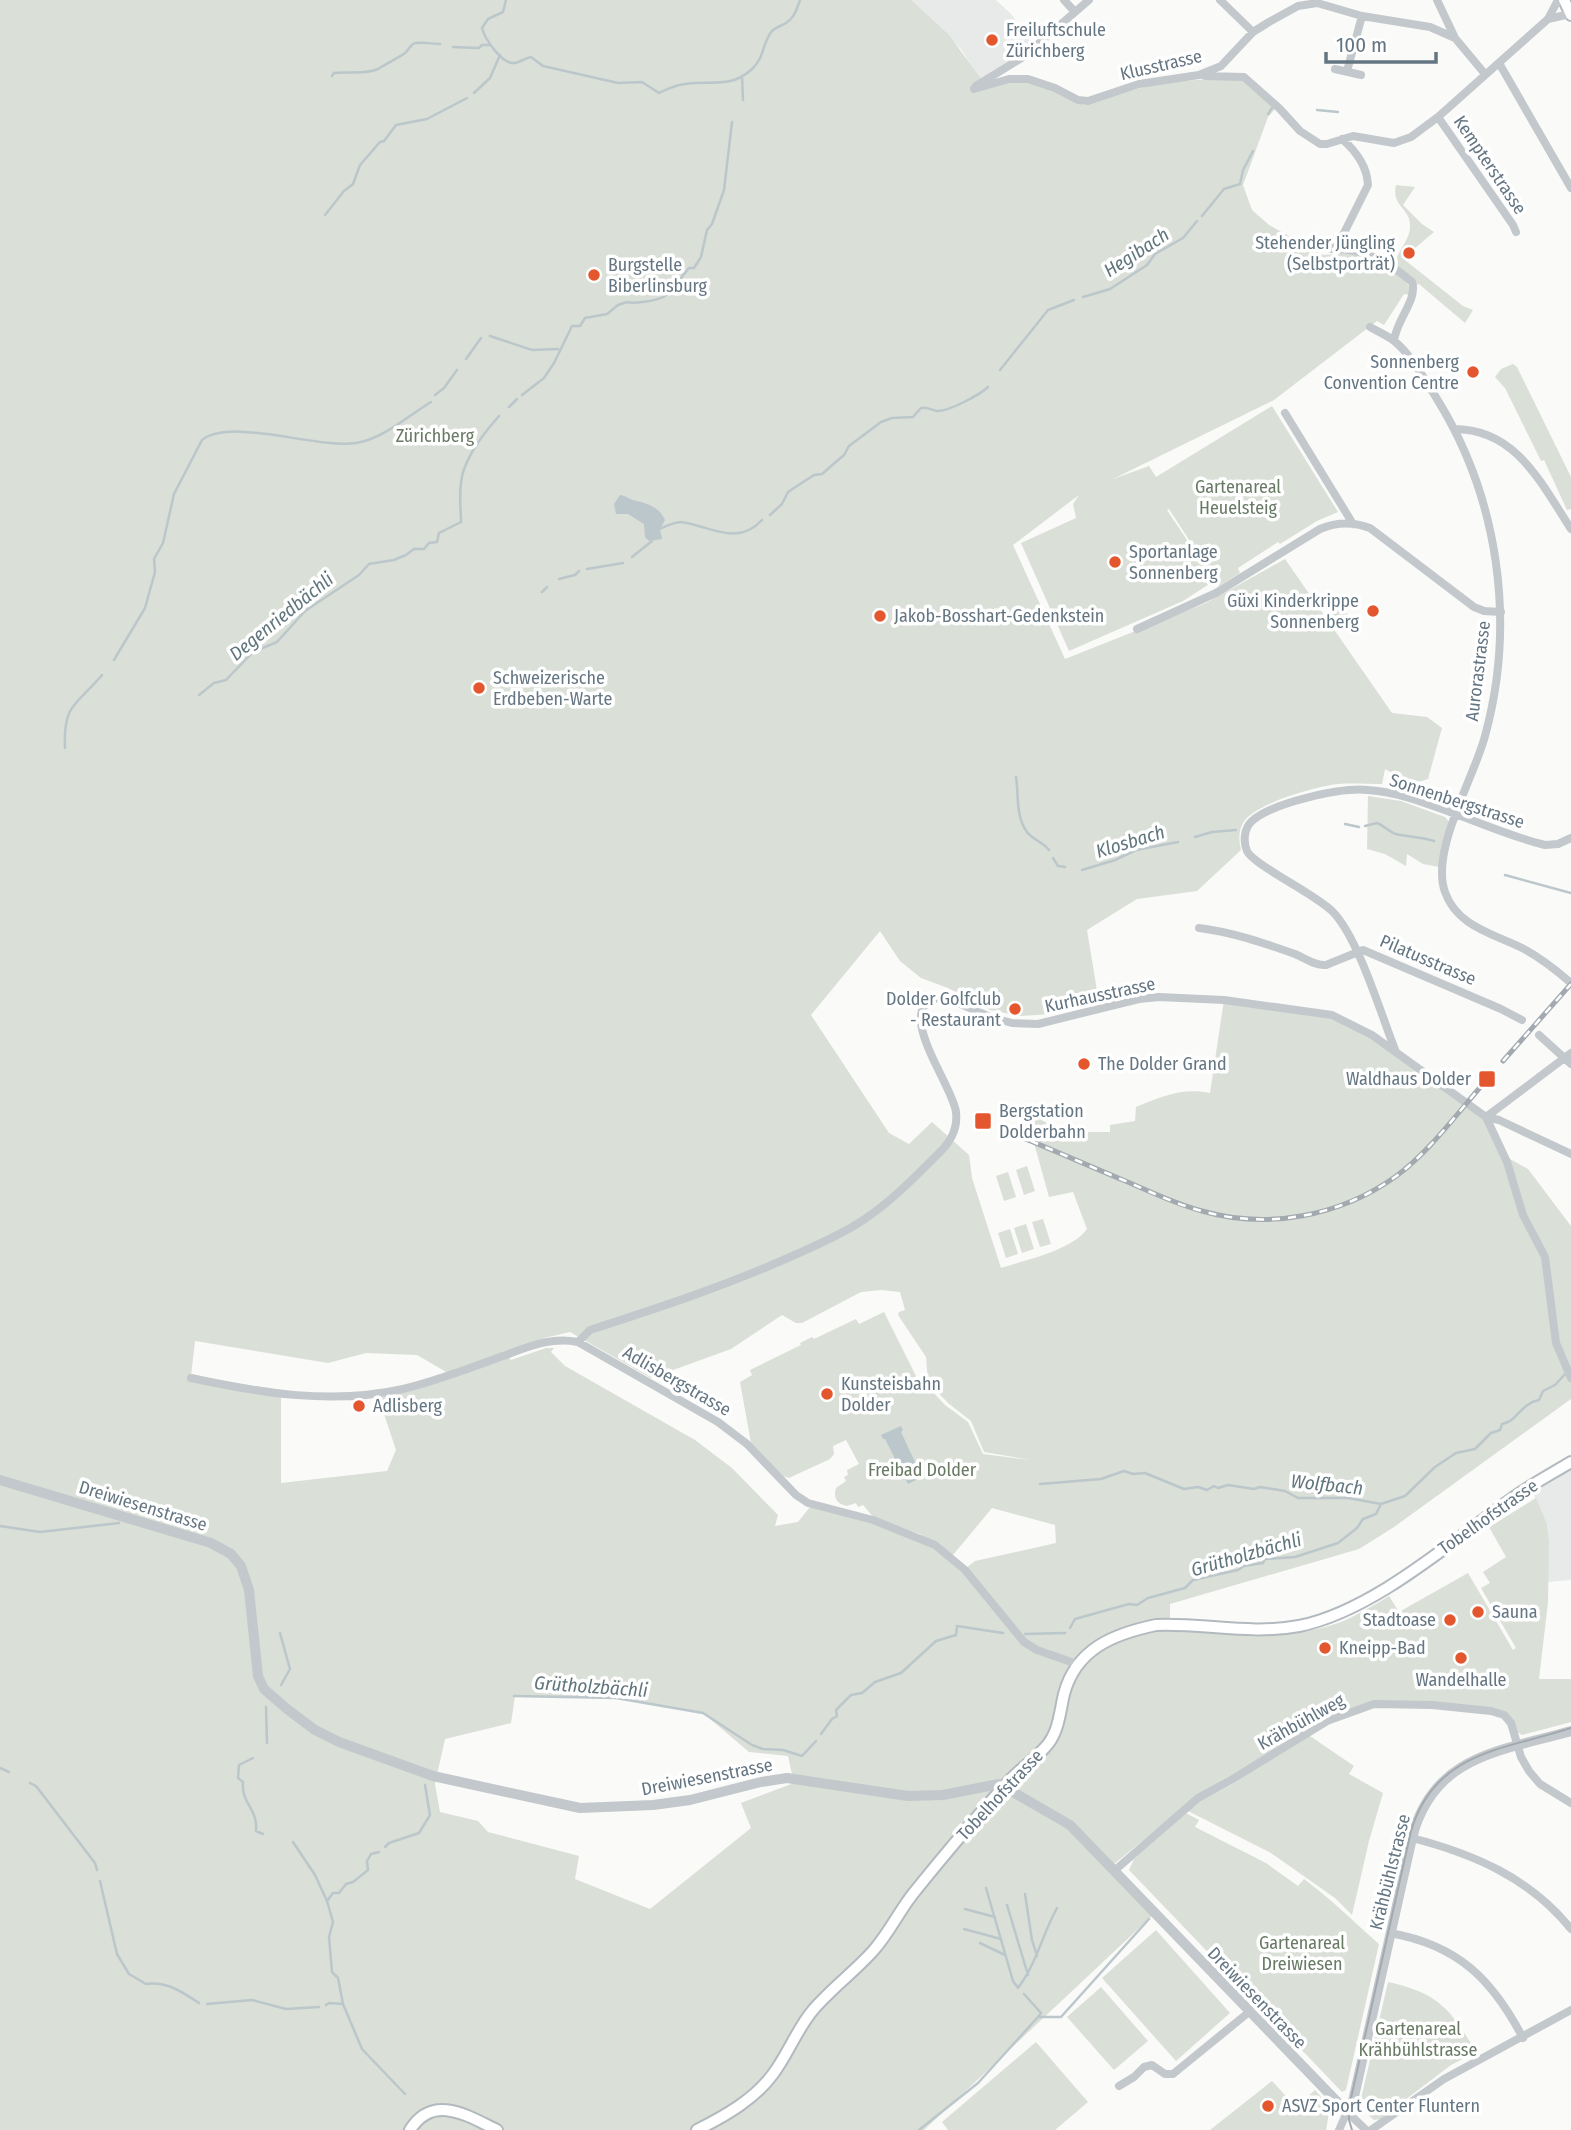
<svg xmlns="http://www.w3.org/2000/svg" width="1571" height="2130" viewBox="0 0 1571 2130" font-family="'Fira Sans Condensed',sans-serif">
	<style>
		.built { fill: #e8e9e9 }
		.green { fill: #dadfd7; fill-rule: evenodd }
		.water { fill: #bbc7cb }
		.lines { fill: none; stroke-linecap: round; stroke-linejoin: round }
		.stream { stroke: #bbc7cb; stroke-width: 2.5 }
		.secondary-casing { stroke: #b3babf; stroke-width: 14 }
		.minor { stroke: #c3c8cc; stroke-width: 8 }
		.tertiary { stroke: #c3c8cc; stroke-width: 10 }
		.secondary { stroke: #fff; stroke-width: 10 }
		.tram { stroke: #a2aab0; stroke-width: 2 }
		.rail-casing { stroke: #a2aab0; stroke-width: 5 }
		.rail { stroke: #fff; stroke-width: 2.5; stroke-dasharray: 8; stroke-linecap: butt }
		.poi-dot { fill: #e4572e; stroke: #fff; stroke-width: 2.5 }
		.labels { text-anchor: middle; stroke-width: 7; stroke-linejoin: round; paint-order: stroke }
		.poi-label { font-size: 18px; fill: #657683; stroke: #fff; text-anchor: start }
		.street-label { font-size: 18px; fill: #657683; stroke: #fff }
		.park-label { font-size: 18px; fill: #687a64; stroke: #fff }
		.water-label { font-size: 19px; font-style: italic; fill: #60757c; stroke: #fff }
	</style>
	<rect width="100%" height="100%" fill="#fafaf8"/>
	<!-- built -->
	<path class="built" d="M910 0H996L1011 14 1034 43 1025 52 986 77 979 78 961 49Z
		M1571 1468V1580L1547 1582 1549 1541 1547 1524 1532 1491Z"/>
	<!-- green -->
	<path class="green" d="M0 0H911L949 35 988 88 1014 81 1037 84 1084 105 1157 83 1222 78 1239 79 1250 85 1276 108 1268 117 1243 185 1252 210 1269 225 1323 255 1337 254 1344 248C1361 256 1414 272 1410 295L1404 294 1384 325 1377 321 1274 400 1113 479 1149 466 1156 477 1272 406 1338 512 1317 521 1280 544 1278 542 1238 568 1240 573 1219 586 1169 509 1167 510 1214 581 1183 601 1069 651 1021 543 1076 518 1073 504 1079 495 1013 545 1065 659 1206 603 1285 559 1392 713 1427 717 1442 728 1428 779 1412 784 1385 769 1382 784C1368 784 1353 783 1338 784 1317 786 1253 804 1243 823 1238 832 1239 841 1241 850L1197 891 1137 899 1087 930 1099 1003 1052 1014 1021 1016 990 1010 948 988 921 978 900 961 880 931 811 1015 889 1133 909 1144 932 1122 969 1155 972 1178 1001 1268C1026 1260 1072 1250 1087 1229L1073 1192 1049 1197 1031 1132 1020 1127 1030 1113 1062 1132H1110V1125L1135 1121 1136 1107C1160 1097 1183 1087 1210 1093L1224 1000 1347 1021 1484 1118 1501 1154 1528 1169 1571 1226V1399L1394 1527 1359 1549 1170 1604V1627C1223 1636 1290 1641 1341 1622 1358 1615 1374 1605 1389 1596L1399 1612 1468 1573 1513 1650 1516 1648 1481 1588 1490 1583 1483 1572 1506 1557 1489 1527 1536 1498 1547 1524 1549 1541 1548 1602 1539 1679H1571V1722L1522 1735 1517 1732 1501 1710 1415 1701H1373L1268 1753 1198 1795 1108 1869 1152 1916 924 2130H0ZM881 1290 900 1292 905 1310 899 1312 898 1315 926 1357 928 1382 948 1403 971 1421 984 1452 1031 1460 983 1454 968 1422 945 1405 921 1379 918 1380 884 1312 859 1324 856 1319 814 1339 812 1337 800 1343 801 1345 750 1370 752 1375 740 1382 751 1443 783 1476 789 1478 830 1459 834 1454 833 1446 846 1440 859 1464 847 1470 848 1475 844 1477 846 1481 836 1488C833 1498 837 1504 847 1506L856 1503 858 1507 863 1505 874 1518 920 1534 953 1555 992 1508 1055 1525 1056 1543 975 1561 961 1572 935 1549 871 1523 810 1507 798 1522 775 1526 778 1515 732 1468 695 1440 565 1366 551 1352 554 1348H546L511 1360 505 1353 544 1338 570 1332 651 1378 731 1349 782 1315 796 1323H802L861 1292ZM195 1341 328 1363 366 1353 417 1355 448 1373 378 1396 396 1450 387 1471 281 1483V1395L300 1393 191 1376ZM515 1696 616 1698 703 1713 749 1752 788 1756 794 1783 741 1803 751 1828 650 1909 575 1879 579 1856 488 1832 478 1821 440 1812 435 1784 445 1739 511 1723Z
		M1396 185 1415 187 1403 205 1422 224 1434 232 1408 254 1405 252 1401 257 1463 306 1473 310 1465 323 1419 284 1416 285 1395 264C1396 252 1411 240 1410 225 1410 208 1391 206 1396 185Z
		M1513 364 1517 367 1571 477V509L1567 510 1544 460 1541 461 1505 388 1495 377 1501 369Z
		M1335 594 1349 617 1338 624 1324 602Z
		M1368 796 1401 801 1445 817 1449 822 1439 867 1423 864 1407 854 1406 866 1385 854 1367 849Z
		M1027 1166 1035 1191 1024 1195 1016 1170Z
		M1008 1172 1016 1197 1004 1201 996 1176Z
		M1043 1219 1051 1244 1040 1247 1032 1222Z
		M1026 1224 1034 1249 1022 1253 1014 1228Z
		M1010 1229 1018 1254 1006 1258 998 1233Z
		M1307 1734 1354 1766 1349 1774 1383 1793 1369 1841 1352 1915 1335 1898 1271 1853 1188 1811 1201 1800 1231 1785Z
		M1186 1813 1199 1820 1195 1827 1266 1863 1298 1886 1304 1879C1331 1899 1354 1922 1379 1944L1346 2090 1342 2092 1129 1870 1134 1859Z
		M1156 1930 1230 2013 1176 2061 1102 1978Z
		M1388 1982C1439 1993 1451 2010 1476 2052L1451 2065 1380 2119 1374 2120 1363 2110 1361 2099Z
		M1101 1987 1148 2041 1114 2070 1067 2017Z
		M1036 2042 1088 2102 1055 2130H948L942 2122Z
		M1272 2081 1296 2107 1315 2090 1330 2107 1326 2130H1210Z"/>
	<!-- water -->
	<path class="water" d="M620 495C627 496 630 500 637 501 649 504 660 508 665 520L660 529 662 539 649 541 645 537 644 524 628 514H616L614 504Z
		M901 1426 903 1430 901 1432 922 1477 908 1484 885 1439H883L881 1435Z"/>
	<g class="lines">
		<!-- stream -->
		<path class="stream" d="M506 0 503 12 488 19 482 28C485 39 502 65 515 63 520 62 526 58 531 57L543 66 618 83 642 82 659 93C667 89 675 85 685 84 710 80 731 89 752 69 765 57 762 43 772 31 776 27 781 26 786 23 794 18 797 9 800 0
			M453 47 479 48 482 45H490
			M332 76 334 73C348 71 365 75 378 69 383 66 401 56 405 53 408 51 410 46 413 44 419 41 432 44 440 44
			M742 76 743 100
			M474 93 490 78 500 55
			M1317 110 1338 112
			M1268 114 1272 108
			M325 215 344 191 353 184 360 165 380 142 384 141 396 125 427 119 467 98
			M1202 216 1224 189 1240 184 1243 170 1253 151
			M1083 297 1110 289 1124 280 1147 265 1155 254 1183 238 1197 221
			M490 336 532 350 558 349
			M466 359 481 338
			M1000 370 1048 310 1074 300
			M435 395 444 388 457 370
			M522 395 544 378 554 363 572 326H580L585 318 607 314 618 305 627 302C633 304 655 301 663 297 669 294 674 286 682 283L681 278 689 268H694L701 257 707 230 712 224 724 190 732 122
			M509 407 517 399
			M770 515 782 504 788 492 814 475 822 474 844 455 849 446 881 422 892 418 913 417 921 408C928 407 931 410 937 411 948 412 981 394 988 387
			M659 529C666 526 675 522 681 522 711 526 737 547 762 520
			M632 557 652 541
			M587 569 623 563
			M559 579 575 575 579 571
			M542 592 547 587
			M114 660 145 608 155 572 154 559 163 543 174 494 202 440C231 417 316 449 356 443 383 439 408 416 431 402
			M199 695 214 683 226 680 253 652 277 642 305 611 359 575 369 564 394 560 406 555 414 549H424L429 543 437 542 439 533 461 522C461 510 459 496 461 483 463 459 483 434 499 416
			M65 748C63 703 77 705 102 675
			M1016 777C1019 795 1015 815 1027 832 1033 840 1043 842 1049 850
			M1345 824 1359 827
			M1365 826 1377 823C1385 826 1389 832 1396 834 1408 837 1422 837 1434 841
			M1195 837 1212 832 1236 830
			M1053 858 1058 866 1065 867
			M1082 870 1115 860 1136 850 1178 842
			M1505 875 1571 893
			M1040 1484 1101 1479 1124 1471 1133 1474 1145 1473 1184 1489 1198 1487 1207 1490 1214 1486 1218 1488 1228 1485 1254 1489 1260 1487 1285 1491 1298 1498H1348L1381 1504 1405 1496 1435 1467 1456 1453 1475 1449 1491 1433 1500 1430 1502 1424C1517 1422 1521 1403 1539 1400L1543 1391 1555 1385 1567 1372
			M0 1526 40 1532 119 1523
			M1070 1628 1075 1619 1129 1604 1137 1605 1148 1598 1185 1588 1193 1580 1238 1570 1244 1566 1263 1563 1265 1559 1295 1557 1338 1543 1357 1528 1363 1519 1376 1514 1381 1504
			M280 1633 290 1669 281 1685
			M1025 1634 1065 1633
			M514 1696 616 1698 703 1713 752 1745 763 1749 783 1750 802 1756 816 1741
			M266 1707 267 1743
			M821 1734 832 1719 837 1716 836 1710 851 1695 862 1693 875 1682 901 1673 936 1641 956 1635 957 1626 1003 1633
			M253 1758 239 1765 238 1778 243 1782C241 1804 258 1808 256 1831L263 1834
			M0 1768 9 1772
			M30 1783 36 1786 95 1863 97 1870
			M293 1842 315 1875 327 1901 333 1922 329 1937 332 1972 338 1978 343 2004 362 2049 405 2094
			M385 1847 389 1843 419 1833 430 1815 425 1785
			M100 1881 117 1954 129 1974 146 1984C167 1981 182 1992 199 2003
			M986 1888 1013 1981 1018 1988C1037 1963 1042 1935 1057 1908
			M1025 1894 1032 1940 1037 1956
			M327 1901 333 1893H339L346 1884 353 1882 368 1870 367 1861 371 1854 379 1852
			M1007 1905 1028 1975
			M965 1909 995 1917
			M964 1929 1001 1939
			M980 1943 1005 1955
			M1024 1994 1041 2013 1038 2017
			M207 2004 252 2000 286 2009 319 2007
			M326 2005 329 2003 343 2004
			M919 2130 978 2083 1038 2017H1061L1149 1919"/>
		<!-- secondary casing -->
		<g class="secondary-casing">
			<path id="secondary" d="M1564 0 1571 15
				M410 2130C433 2093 468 2116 497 2130
				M697 2130C725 2116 755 2099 773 2074 788 2054 797 2029 813 2010 831 1989 854 1972 873 1951 890 1932 900 1909 916 1890 946 1853 977 1816 1009 1781 1021 1768 1037 1758 1048 1744 1059 1730 1060 1711 1064 1694 1076 1649 1113 1634 1156 1625 1204 1623 1251 1635 1299 1626 1374 1611 1454 1539 1517 1495 1534 1483 1553 1473 1571 1462"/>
		</g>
		<!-- minor -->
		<path class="minor" d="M1064 0 1075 12
			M1220 0 1253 32
			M1437 0 1455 38
			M1548 19 1570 14
			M1499 63 1571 188
			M1335 69 1361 75
			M1347 71 1362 16
			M1205 76 1244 77 1279 108 1300 131 1320 144H1327L1353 136 1394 143 1411 137 1438 117 1548 19 1558 0
			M976 86 1023 57 1089 0
			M974 89 1009 79H1028L1055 88 1078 100 1088 101 1139 84 1199 75 1221 66 1253 32 1269 22 1298 6 1317 3 1362 16 1430 27 1455 38 1485 74
			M1438 117 1513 225 1516 232
			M1342 139C1356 151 1367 166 1368 185L1343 235 1332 241 1331 249C1363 248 1388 261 1412 282 1418 300 1396 320 1394 341
			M1370 327C1377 331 1386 335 1393 340 1411 354 1425 380 1437 399 1499 499 1516 623 1485 736 1474 778 1430 851 1445 892 1457 927 1495 934 1524 949 1541 958 1556 970 1571 983
			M1285 413 1353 524
			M1454 429C1516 429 1541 483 1571 529
			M1137 629 1216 593 1320 529C1336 522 1354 522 1370 528L1474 607 1484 611 1501 612
			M1199 928C1232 932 1264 943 1295 954 1305 958 1315 966 1326 965L1363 950 1501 1009 1522 1020
			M1539 1035 1571 1064
			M1396 1052C1381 1015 1359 939 1333 912 1316 894 1253 865 1247 851 1243 842 1244 828 1252 821 1272 803 1341 787 1368 790 1397 792 1423 802 1450 812 1481 823 1512 837 1545 845L1558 844 1571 838
			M1486 1117 1507 1162 1523 1215 1545 1257 1556 1343 1571 1378
			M1486 1117 1571 1053
			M578 1342 590 1330C658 1308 725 1286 790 1257 813 1247 836 1237 857 1224 887 1206 914 1178 938 1154 950 1143 958 1129 956 1112 953 1084 886 1001 945 997L990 1017 1012 1023 1038 1024 1139 999 1159 997 1224 1000 1332 1015 1372 1035 1486 1117 1499 1120 1571 1154
			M191 1378C261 1393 332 1405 403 1389 436 1381 468 1369 500 1357 526 1348 550 1336 578 1342L718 1422 747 1444 796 1495 808 1503 873 1520 935 1545 965 1570 1024 1642 1037 1650 1077 1664
			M1412 1838C1474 1854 1530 1878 1571 1929
			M1114 1871 1198 1798 1231 1780 1327 1721 1374 1704 1432 1705 1491 1711 1504 1715 1511 1723 1521 1757 1529 1771 1540 1784 1571 1803
			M1390 1933C1458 1945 1492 1979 1523 2038
			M1119 2086 1134 2077 1144 2067 1152 2065 1165 2074H1173L1249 2012
			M1339 2130 1347 2112 1366 2130
			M1371 2130 1444 2079 1571 2010"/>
		<!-- tertiary -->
		<path class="tertiary" d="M0 1480 211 1543 231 1554 241 1566 249 1590 258 1676 264 1689 287 1709 315 1730 339 1742 433 1776 580 1808 653 1805 690 1800 761 1782 787 1778 908 1796 943 1795 999 1784 1070 1825 1347 2112 1353 2101 1412 1838C1433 1755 1501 1751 1571 1731"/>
		<!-- secondary -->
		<use href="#secondary" class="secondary"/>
		<!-- tram -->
		<path class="tram" d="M1352 2130 1349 2120V2107L1411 1831C1435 1751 1504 1750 1571 1728"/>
		<!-- rail casing -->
		<g class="rail-casing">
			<path id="rail" d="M1503 1061 1571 984
				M1001 1129C1042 1145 1082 1163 1123 1180 1149 1191 1175 1204 1202 1211 1268 1230 1340 1216 1395 1177 1429 1152 1455 1116 1483 1084"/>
		</g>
		<!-- rail -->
		<use href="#rail" class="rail"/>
	</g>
	<!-- markers -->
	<g class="poi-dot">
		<circle cx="992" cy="40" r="7"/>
		<circle cx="1409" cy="253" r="7"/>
		<circle cx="594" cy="275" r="7"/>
		<circle cx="1473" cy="372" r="7"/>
		<circle cx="1115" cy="562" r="7"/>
		<circle cx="1373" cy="611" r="7"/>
		<circle cx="880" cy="616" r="7"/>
		<circle cx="479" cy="688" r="7"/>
		<circle cx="1015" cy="1009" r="7"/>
		<circle cx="1084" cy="1064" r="7"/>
		<rect x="1478" y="1070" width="18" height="18" rx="3.5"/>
		<rect x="974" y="1112" width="18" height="18" rx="3.5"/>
		<circle cx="827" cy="1394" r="7"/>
		<circle cx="359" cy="1406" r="7"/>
		<circle cx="1478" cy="1612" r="7"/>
		<circle cx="1450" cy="1620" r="7"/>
		<circle cx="1325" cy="1648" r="7"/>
		<circle cx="1461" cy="1658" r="7"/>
		<circle cx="1268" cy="2106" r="7"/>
	</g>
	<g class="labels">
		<!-- poi labels -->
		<g class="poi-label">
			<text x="1006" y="36">Freiluftschule<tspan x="1006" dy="21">Zürichberg</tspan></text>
			<text x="1395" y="249" text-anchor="end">Stehender Jüngling<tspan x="1395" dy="21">(Selbstporträt)</tspan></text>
			<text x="608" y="271">Burgstelle<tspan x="608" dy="21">Biberlinsburg</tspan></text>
			<text x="1459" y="368" text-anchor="end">Sonnenberg<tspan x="1459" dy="21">Convention Centre</tspan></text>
			<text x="1129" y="558">Sportanlage<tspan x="1129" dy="21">Sonnenberg</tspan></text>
			<text x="1359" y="607" text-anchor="end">Güxi Kinderkrippe<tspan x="1359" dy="21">Sonnenberg</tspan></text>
			<text x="894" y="622">Jakob-Bosshart-Gedenkstein</text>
			<text x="493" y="684">Schweizerische<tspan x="493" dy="21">Erdbeben-Warte</tspan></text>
			<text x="1001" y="1005" text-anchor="end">Dolder Golfclub<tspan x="1001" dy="21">- Restaurant</tspan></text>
			<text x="1098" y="1070">The Dolder Grand</text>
			<text x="1471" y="1085" text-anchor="end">Waldhaus Dolder</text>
			<text x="999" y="1117">Bergstation<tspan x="999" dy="21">Dolderbahn</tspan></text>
			<text x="841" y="1390">Kunsteisbahn<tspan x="841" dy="21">Dolder</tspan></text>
			<text x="373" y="1412">Adlisberg</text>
			<text x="1492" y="1618">Sauna</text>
			<text x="1436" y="1626" text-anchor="end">Stadtoase</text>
			<text x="1339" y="1654">Kneipp-Bad</text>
			<text x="1461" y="1686" text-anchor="middle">Wandelhalle</text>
			<text x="1282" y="2112">ASVZ Sport Center Fluntern</text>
		</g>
		<!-- street labels -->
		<g class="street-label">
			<text transform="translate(1161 65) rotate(-13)" y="6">Klusstrasse</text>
			<text transform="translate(1490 165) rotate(56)" y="6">Kempterstrasse</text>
			<text transform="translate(1478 671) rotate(-83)" y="6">Aurorastrasse</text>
			<text transform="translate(1457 801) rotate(18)" y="6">Sonnenbergstrasse</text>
			<text transform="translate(1428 960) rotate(23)" y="6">Pilatusstrasse</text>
			<text transform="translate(1100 995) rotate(-12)" y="6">Kurhausstrasse</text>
			<text transform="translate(677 1381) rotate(30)" y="6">Adlisbergstrasse</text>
			<text transform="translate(143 1506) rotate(17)" y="6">Dreiwiesenstrasse</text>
			<text transform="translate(1488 1517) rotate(-35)" y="6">Tobelhofstrasse</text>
			<text transform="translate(1301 1722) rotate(-29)" y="6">Krähbühlweg</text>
			<text transform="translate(707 1777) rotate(-11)" y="6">Dreiwiesenstrasse</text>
			<text transform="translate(1000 1795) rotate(-47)" y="6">Tobelhofstrasse</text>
			<text transform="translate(1390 1872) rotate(-76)" y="6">Krähbühlstrasse</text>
			<text transform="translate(1257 1998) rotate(46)" y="6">Dreiwiesenstrasse</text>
		</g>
		<!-- park labels -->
		<g class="park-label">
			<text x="435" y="442">Zürichberg</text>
			<text x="1238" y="493">Gartenareal<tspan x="1238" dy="21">Heuelsteig</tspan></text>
			<text x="922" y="1476">Freibad Dolder</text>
			<text x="1302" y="1949">Gartenareal<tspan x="1302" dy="21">Dreiwiesen</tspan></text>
			<text x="1418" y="2035">Gartenareal<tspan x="1418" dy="21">Krähbühlstrasse</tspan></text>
		</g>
		<!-- water labels -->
		<g class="water-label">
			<text transform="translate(1136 252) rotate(-33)" y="7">Hegibach</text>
			<text transform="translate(281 616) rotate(-39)" y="7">Degenriedbächli</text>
			<text transform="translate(1130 841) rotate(-17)" y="7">Klosbach</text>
			<text transform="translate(1327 1484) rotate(6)" y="7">Wolfbach</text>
			<text transform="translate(1246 1554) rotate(-16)" y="7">Grütholzbächli</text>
			<text transform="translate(591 1686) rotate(4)" y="7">Grütholzbächli</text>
		</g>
	</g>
	<!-- scale -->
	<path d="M1326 52v10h110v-10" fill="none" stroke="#657683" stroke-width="3.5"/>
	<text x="1336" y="52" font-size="21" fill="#657683" stroke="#ffffff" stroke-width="5" paint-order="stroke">100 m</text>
</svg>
